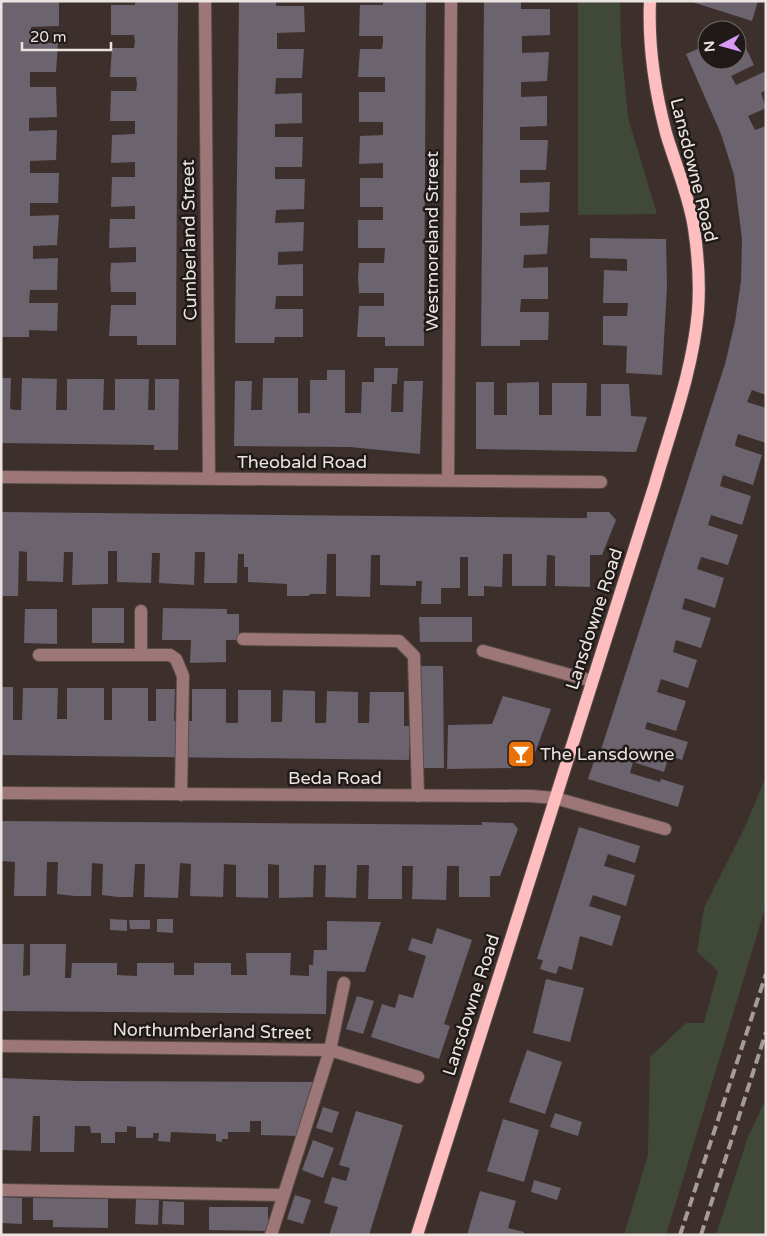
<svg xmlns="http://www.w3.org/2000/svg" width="767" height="1236" viewBox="0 0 767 1236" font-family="'Varela Round',sans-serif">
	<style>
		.green { fill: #404938 }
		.building { fill: #6b636e }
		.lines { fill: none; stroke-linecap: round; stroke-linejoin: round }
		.minor-casing { stroke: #594d49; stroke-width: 14 }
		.major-casing { stroke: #594d49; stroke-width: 14 }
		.minor { stroke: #9d7778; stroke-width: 12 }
		.major { stroke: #febec0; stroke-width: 12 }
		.rail { stroke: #a59b97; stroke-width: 4; stroke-dasharray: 10 5; stroke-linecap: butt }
		.labels { text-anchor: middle; stroke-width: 5; stroke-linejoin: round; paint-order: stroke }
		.street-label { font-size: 18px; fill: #ebe3e0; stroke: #1f1a18 }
		.poi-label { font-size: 18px; fill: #ebe3e0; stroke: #1f1a18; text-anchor: start }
	</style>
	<rect width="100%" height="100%" fill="#3d302c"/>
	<!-- green -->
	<path class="green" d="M578 1H620L621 45 628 118 657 214 578 215Z
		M766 777V905L666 1235H624L648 1155 650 1057 686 1023H704L718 971 697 952 704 908 744 829Z
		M766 1099V1235H716L748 1137Z"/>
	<!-- building -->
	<path class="building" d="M1 1H59V26L31 27V43H58L56 72H30V87H56L57 117 29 118V131L57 130 56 160 30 161V173H59L58 203H30V216L59 215 57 245 33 246V259L58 258 57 290H30L29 303H58L57 331 29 330V337H1Z
		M135 1H178L176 345H137V336H109L111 305H136V292H111L110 277 111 263 136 262V247L109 248 110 219H135V206L111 207 112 177H135V162L111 163 112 135 135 134V121H110L111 91H136L137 84 136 77H110L112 48H134L135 41 134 35H111V5H135Z
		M239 1H276V6H304L305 32 277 33V49H304L302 78H276L275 94 302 93V123L275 124V137H303L302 167H275V179H305L304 209 276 210 275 223 304 222 303 251 278 252V265L303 264V296H276L275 309H303V337H275L274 343H235Z
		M383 1H426L424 346H385V337H357L359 306H384V293H359L358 278 359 263H384L385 248H358V220H383V207H360V178H383V163L359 164 360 136 383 135V122H359V92H385V77H358L360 49H382L383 42V36H359L360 5H383Z
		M484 1H521V9H550V35L522 36V53L549 52 547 81 521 82V97L547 96V126L520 127V140H548L546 170H520V183L550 182 549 212 520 213V226L549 225 547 254 524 255 523 268 548 267V299H521L520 312H549L548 340H520V346H481Z
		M689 1H758L752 21Z
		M740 35 754 65 731 76 736 85 766 71V90L761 93 766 108 748 116 755 130 766 126V395L752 390 747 402 766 408V443L738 434 736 441 735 446 762 455 753 485 723 475 720 486 751 496 742 525 711 515 708 525 738 535 728 565 701 557 697 569 724 578 715 608 685 598 682 609 711 618 701 648 676 640 673 652 697 660 688 688 661 679 657 692 686 701 676 731 647 722 645 729 688 742 682 760 669 756 664 772 633 762 630 773 660 782 661 779 684 786 678 807 588 779 596 755 599 756 725 364 735 322 741 281 742 239 734 175 721 134 686 54 707 45V60H737V36Z
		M590 238 666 239 667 287 662 375 626 373 627 346 603 345V316H627L628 303H603L604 270 627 271V259L590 258Z
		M374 368H398L397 384H392L391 412H403L404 381H423L420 454 350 447 234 446 235 381H252L251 410H262L263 378H298V413H310V380H327V370H345V413H361L362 382H374Z
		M1 378H11L10 409 15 410H21L22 378 57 379 56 410H67V379H104L103 410H115V379H149L148 410H155V379H179L178 450H154V445L1 443Z
		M476 382H494V415H507V383L539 382V415H552V383H587L586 416H601V384H629L631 416 647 417 636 452 476 449Z
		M1 512 570 518H587V512H609L616 520 602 555H590V587L555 586V556L550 555H547L546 586H512V554H503L502 587 484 586V596H468V557H460V588H441V604H421L422 581H416V586L380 585V555H371L370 597 336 596V554H327L326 594H311L308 596H287V584L248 582V567H244V554H238L237 583H204L205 552H195L194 585 159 583 160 553H152L151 583 117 582V551H108V584L72 585 73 552H64L63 582 27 581V552L19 551 18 596H1Z
		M92 608H124V643H92Z
		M163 608 227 609V614H239V640H226V662L190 663 191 640H162Z
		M25 609H57V644L24 643Z
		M419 617H472V642H420Z
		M419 666H443L444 768H420Z
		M1 687H13V720H22L23 688H58L57 719H67V688H104V720H112V688H148V721H156V689H175L174 721H192V689H226V723H238V690H271V722H282L283 690 315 691V723H326L327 691 358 692V723H369L370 692H404V726H410L409 760 1 755Z
		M503 696 551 709 532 761 525 766 518 768 447 769 448 725 492 724Z
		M1 821 482 825V822L513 823 518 829 500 876H490V897H459V866H447L446 900 412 899 413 866H402V899H368L369 865H357L356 898 325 897 326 865H314L313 897 279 898V865L268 864V898L236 897V865L224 864 223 897 190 896 191 864 180 863 178 898 144 897 145 864H135L133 897H118L102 895 103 864 92 863 91 896H75L57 894 58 862H47L46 896H14L15 862 1 861Z
		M579 827 640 846 635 863 608 854 604 866 635 875 626 906 593 895 589 906 621 916 612 946 580 936 572 970 559 966 556 974 540 969 543 960 537 959Z
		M110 919 127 920V931L110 930Z
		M157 919H173V933L157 932Z
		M129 920H150V929H130Z
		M327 921 381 922 365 972 327 971 326 1014 1 1011V944H24L23 976 30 975V944H66L65 978H71L72 963H117V975L137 976V963H174V975H194V963H231V975H247L246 953H291L290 975 309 976V965H313L314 950H327Z
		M437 928 472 940 444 1024 450 1026 439 1059 371 1037 382 1004 395 1008 399 994 413 998 426 956 408 950 412 938 432 944Z
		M546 979 584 988 570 1042 533 1033Z
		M357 996 374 1001 363 1034 346 1029Z
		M527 1050 562 1062 545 1114 509 1102Z
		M1 1078 80 1081 315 1082 298 1136 261 1135V1121H250V1132H228V1139H222V1142L216 1141V1134L171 1132 170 1142 158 1141 159 1133H153V1138H136V1127L127 1126V1132H115V1143H101V1133H91L90 1126H75L74 1152H40V1116H33L31 1151 1 1150Z
		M323 1107 339 1112 332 1133 316 1128Z
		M356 1111 403 1125 369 1235H329L338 1207 324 1203 332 1177 346 1181 350 1168 339 1165Z
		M555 1113 582 1122 578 1136 550 1127Z
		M503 1119 539 1130 524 1182 487 1171Z
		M313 1140 334 1148 323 1178 302 1170Z
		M534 1180 561 1188 557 1200 531 1192Z
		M480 1191 516 1201 508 1228 524 1232 523 1235H467Z
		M295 1195 311 1200 303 1224 287 1219Z
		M1 1197 22 1198V1224L1 1223Z
		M33 1198 108 1199V1228L53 1227V1220H33Z
		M136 1199 159 1200 158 1225 135 1224Z
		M163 1201 184 1202V1225L162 1224Z
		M209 1207H268V1231L209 1230Z"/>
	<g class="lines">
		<!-- minor casing -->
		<g class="minor-casing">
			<path id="minor" d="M205 1 209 479
				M1 477 601 482
				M448 481 451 1
				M243 639 399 641 414 656 418 796
				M483 651 592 681
				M39 655H170L176 659 183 676 181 795
				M141 655V611
				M1 793 531 796 555 798 665 829
				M1 1046 330 1050 418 1077
				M1 1190 284 1195
				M271 1235 330 1050 344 983"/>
		</g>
		<!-- major casing -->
		<g class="major-casing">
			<path id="major" d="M417 1235 655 484C671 428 693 370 698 311 700 284 698 255 694 228 689 195 675 164 666 133 655 91 648 45 650 1"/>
		</g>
		<!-- minor -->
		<use href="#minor" class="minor"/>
		<!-- major -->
		<use href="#major" class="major"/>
		<!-- rail -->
		<path class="rail" d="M680 1235 766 974
			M701 1235 766 1032"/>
	</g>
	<!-- icons -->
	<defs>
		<g id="bar-square" transform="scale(1.4375)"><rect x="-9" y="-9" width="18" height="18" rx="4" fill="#e8710a" stroke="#1f1a18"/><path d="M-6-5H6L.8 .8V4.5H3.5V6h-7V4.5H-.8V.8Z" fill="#fff"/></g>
	</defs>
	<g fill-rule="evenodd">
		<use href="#bar-square" x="521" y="754"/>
	</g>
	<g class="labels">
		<!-- street labels -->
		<g class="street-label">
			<text transform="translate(694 170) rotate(76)" y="6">Lansdowne Road</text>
			<text transform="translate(189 240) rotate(-91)" y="6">Cumberland Street</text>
			<text transform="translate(432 241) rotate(-90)" y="6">Westmoreland Street</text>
			<text x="302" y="468">Theobald Road</text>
			<text transform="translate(594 619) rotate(-72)" y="6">Lansdowne Road</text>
			<text x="335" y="784">Beda Road</text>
			<text transform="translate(471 1005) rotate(-72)" y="6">Lansdowne Road</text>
			<text transform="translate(212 1031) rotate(1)" y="6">Northumberland Street</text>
		</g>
		<!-- poi labels -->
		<g class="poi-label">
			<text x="540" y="760">The Lansdowne</text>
		</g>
	</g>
	<!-- border -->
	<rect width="767" height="1236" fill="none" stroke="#ebe3e0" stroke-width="5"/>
	<!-- north arrow -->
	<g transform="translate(722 45) rotate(264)"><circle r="24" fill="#1f1a18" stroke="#716a68"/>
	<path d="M0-4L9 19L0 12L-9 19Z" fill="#d99af7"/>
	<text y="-8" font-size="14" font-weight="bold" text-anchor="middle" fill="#ebe3e0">N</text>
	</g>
	<!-- scale -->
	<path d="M22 42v8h89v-8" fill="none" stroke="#ebe3e0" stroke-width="2.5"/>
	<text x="30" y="42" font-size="15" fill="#ebe3e0" stroke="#1f1a18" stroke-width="4" paint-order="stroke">20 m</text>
</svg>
